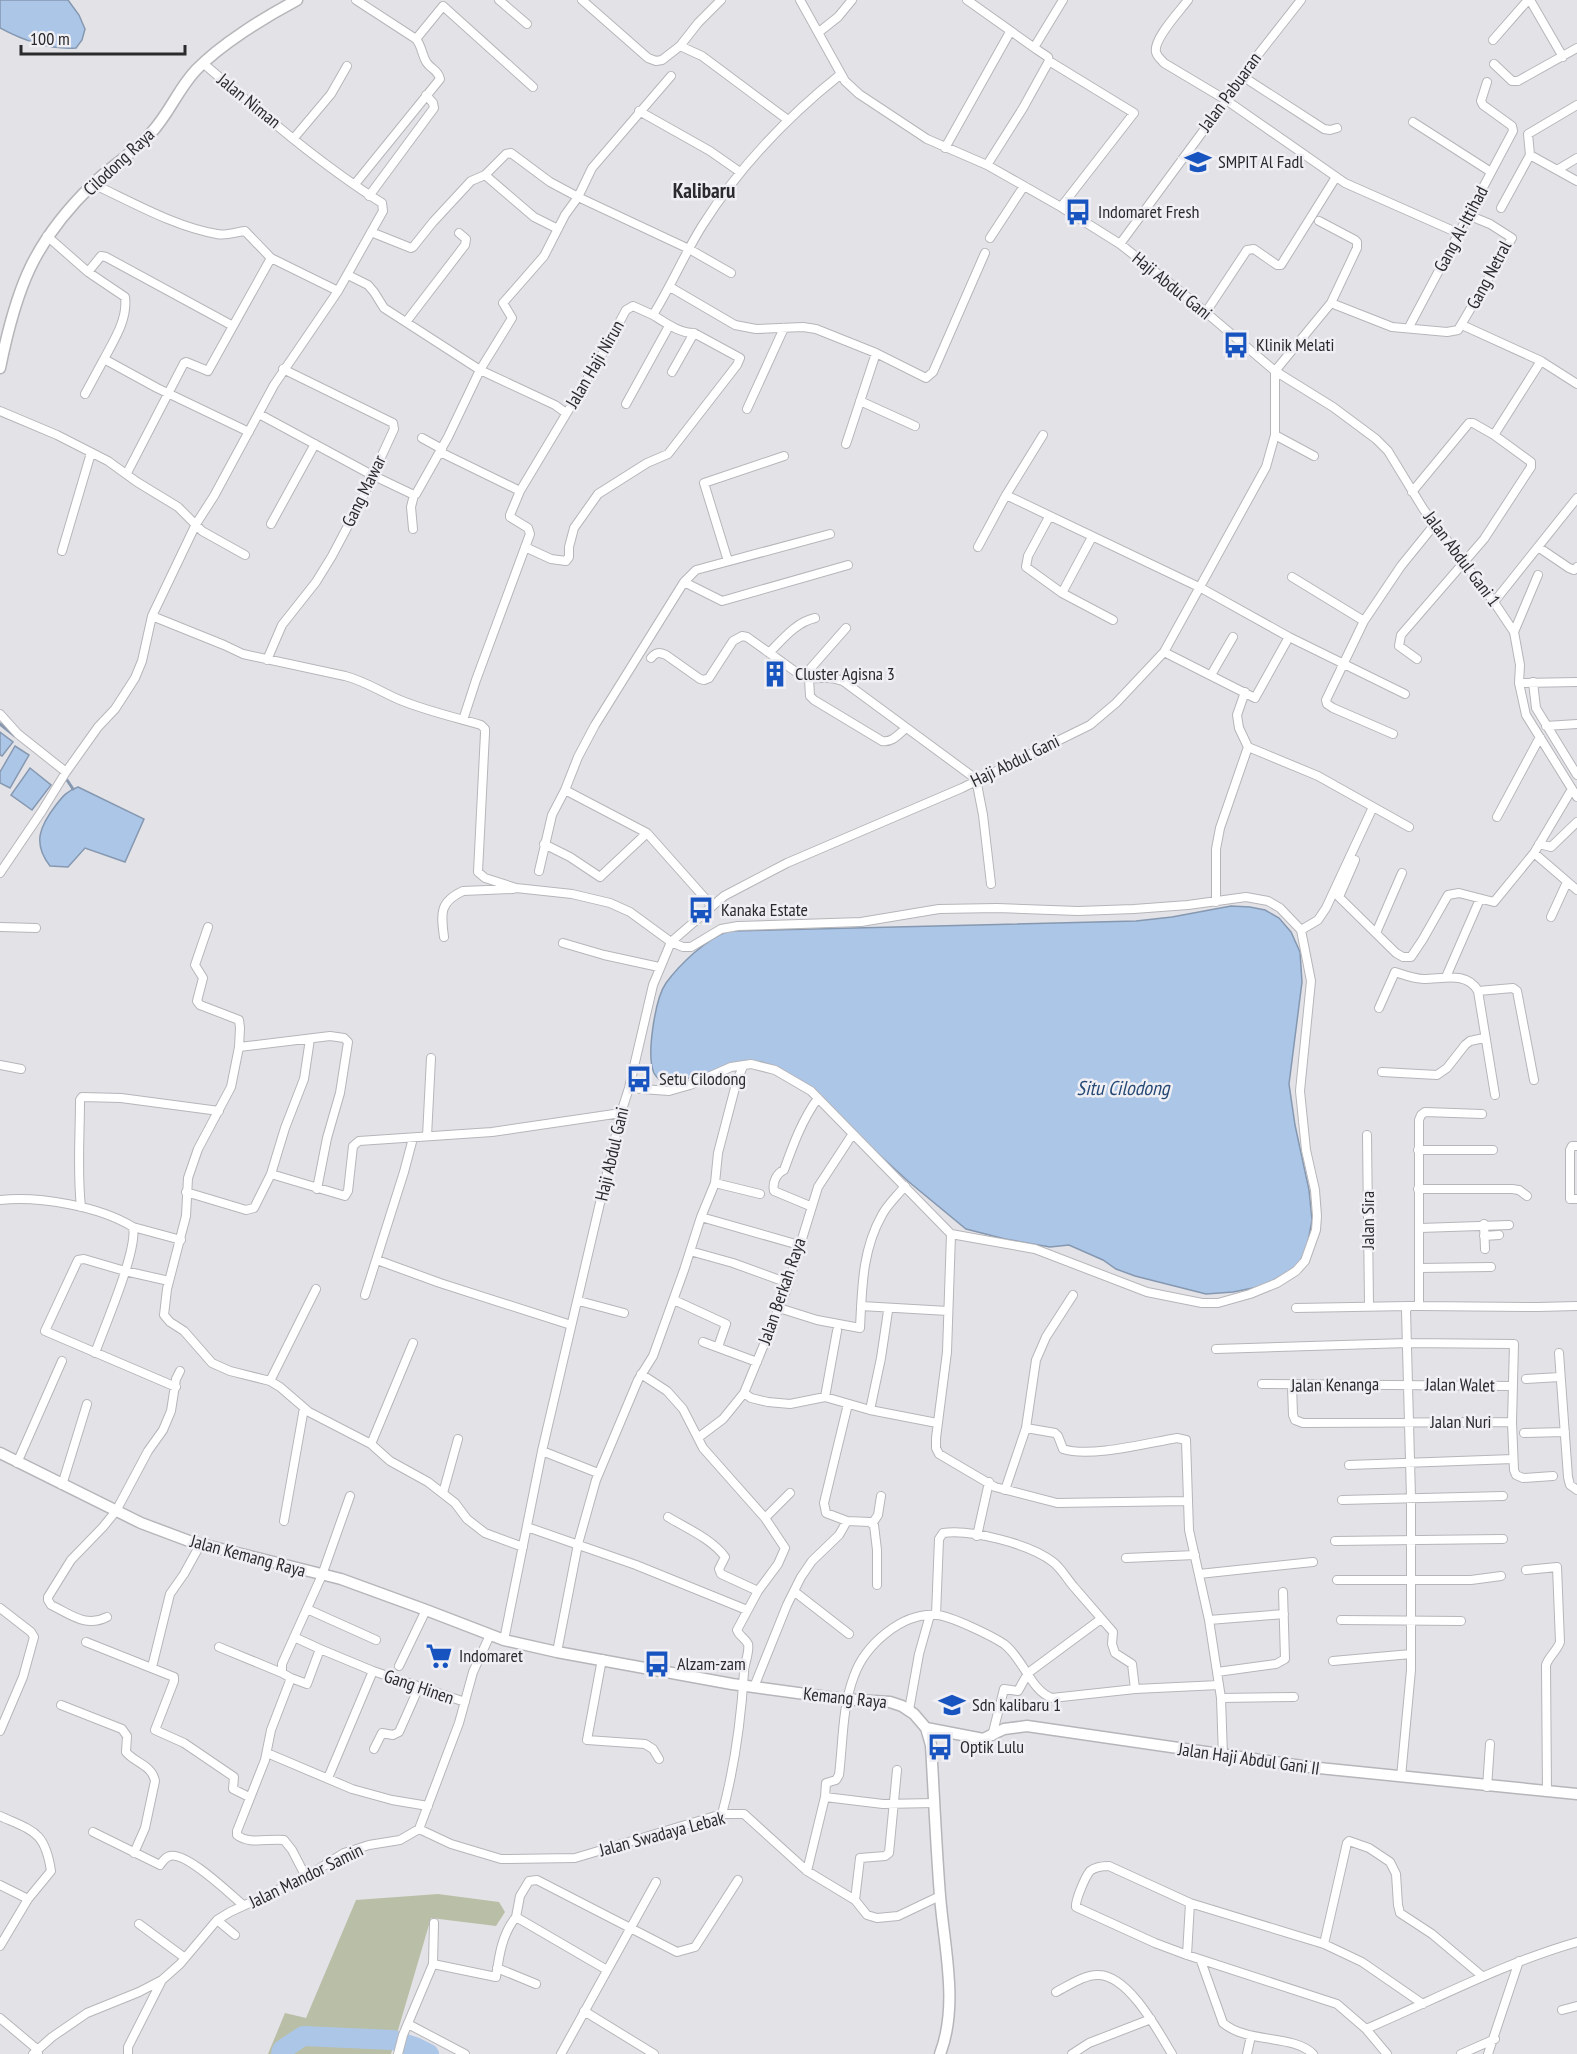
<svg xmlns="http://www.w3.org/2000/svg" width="1577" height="2054" viewBox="0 0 1577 2054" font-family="'PT Sans Narrow',sans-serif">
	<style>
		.green { fill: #b9bfa6 }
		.water { fill: #acc6e8; stroke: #8598b0; stroke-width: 1.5 }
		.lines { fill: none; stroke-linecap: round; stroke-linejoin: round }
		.stream { stroke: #8598b0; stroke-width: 3 }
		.river { stroke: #acc6e8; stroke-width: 20 }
		.minor-casing { stroke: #b6b6ba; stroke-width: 10 }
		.tertiary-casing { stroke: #b6b6ba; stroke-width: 13 }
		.minor { stroke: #fff; stroke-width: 8 }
		.tertiary { stroke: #fff; stroke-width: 10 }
		.labels { text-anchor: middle; stroke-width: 5; stroke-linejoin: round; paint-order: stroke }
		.street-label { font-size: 18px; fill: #2b2b2d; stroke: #f0eff4 }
		.poi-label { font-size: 18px; fill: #2b2b2d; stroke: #f0eff4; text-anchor: start }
		.water-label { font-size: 20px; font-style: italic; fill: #264975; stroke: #f0eff4 }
		.quarter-label { font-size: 21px; font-weight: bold; fill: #2b2b2d; stroke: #f0eff4 }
	</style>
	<rect width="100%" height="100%" fill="#e3e2e7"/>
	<!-- green -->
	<path class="green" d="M438 1894 499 1902 505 1912 496 1926 431 1918 391 2054H268L285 2013 306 2018 356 1900Z"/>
	<!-- water -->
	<path class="water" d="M0 0H68L79 15 85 29 82 40 76 48C49 50 24 41 0 28Z
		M0 732 13 742 2 756 0 755Z
		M15 746 29 755 10 788 0 783V772Z
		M30 768 51 785 32 810 11 795Z
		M78 787 144 819 125 862 85 848 68 867 50 866C32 843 40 826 56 805 63 796 67 791 78 787Z
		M1231 906 1250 907 1265 910 1279 918 1291 932 1300 952 1302 982 1289 1084 1295 1125 1309 1190 1312 1220 1307 1247 1298 1266 1263 1286 1233 1292 1206 1294 1135 1276 1116 1269 1103 1260 1069 1245 1050 1247 1005 1239 966 1229 909 1182 864 1141 827 1102 774 1066 761 1062H746L668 1084C662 1082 657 1079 654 1073 646 1056 655 999 666 983 680 964 707 938 729 931L1136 921 1172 917Z"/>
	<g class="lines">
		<!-- stream -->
		<path class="stream" d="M0 724 15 736
			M67 780 73 789"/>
		<!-- river -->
		<path class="river" d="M281 2054 282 2050 303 2036 393 2040 415 2047 429 2054"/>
		<!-- minor casing -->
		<g class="minor-casing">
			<path id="minor" d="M499 0 527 24
				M582 0 648 58 656 61 662 60 680 46 698 23 721 0
				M800 0 845 81 859 94 927 139 987 165 1061 207 1120 244 1196 304 1275 371 1333 407 1376 439 1388 451 1424 510 1494 602 1514 632 1520 665 1519 683 1526 715 1577 797
				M967 0 1036 49
				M1188 0C1180 11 1153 39 1156 52 1157 57 1161 59 1164 63L1226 100 1345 183 1458 233
				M1530 0 1563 57
				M819 32 838 17 852 0
				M416 39 443 6 533 87
				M1493 40 1528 0
				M680 46 702 56 788 120
				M1049 61 1134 113 1061 207
				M204 64C260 112 320 164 382 203L383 211 338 291 274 385 214 496 196 524 152 616 224 645 243 654 345 676C365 681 381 692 400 700 427 711 454 717 481 725L485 729V733L478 872 485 878 516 888 572 894 610 903 630 912 671 942 683 947H691L721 929 738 926 861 922 939 909 997 908 1078 911 1134 909 1188 905 1246 897 1268 901 1280 908 1301 930
				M1494 64 1512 81H1518L1577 48
				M1242 76 1324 129 1330 130 1337 128
				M639 111 710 151 740 172
				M1413 122 1491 172
				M294 138 331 94 347 66
				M945 148 1010 32
				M1530 155 1528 134 1577 105
				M1530 155 1577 181
				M987 165 1023 108 1049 61 1048 57 1036 49 1035 46 1063 0
				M1557 170 1577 158
				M485 175 534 217 558 229
				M93 184C132 202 175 227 217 234 226 236 236 232 245 231L271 258 338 291
				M355 184 440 79C438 70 432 70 427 63 422 56 422 46 416 39L356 0
				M369 196 434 108 433 103 426 95
				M1501 208 1530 155
				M371 232 411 248 413 247 433 222 471 181 485 175 506 154 511 153 550 182 578 197 689 249 731 273
				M47 236 88 272 101 256 106 257 233 326
				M990 238 1024 186
				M1120 244 1226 100 1246 70 1301 0
				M88 272 125 297C128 319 114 340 104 359L157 388 249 432
				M348 275 368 285 374 292 384 308 480 370 555 405 566 413
				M670 287 735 325 756 329 803 327 816 329 876 353 926 378 933 372 985 253
				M1331 303 1392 327 1447 332 1458 330 1512 238 1490 224 1468 215
				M1206 312 1247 250 1254 249 1277 265H1281L1336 177
				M653 315C666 323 679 333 694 333L672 372
				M406 322 465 245 466 239 459 233
				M1462 325 1541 361 1577 384
				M1409 327 1513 131 1512 126 1483 105 1481 101 1487 82
				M1275 371 1331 303 1357 248V242L1355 240 1319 221
				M85 394 104 359
				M860 401 915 426
				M626 404 669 326
				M747 409 784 328
				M0 411 57 435 108 461 137 482 178 507 202 531 245 555
				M259 414 372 475 414 495 416 494 448 437 480 370 512 318 503 303 544 256 565 215 578 197 592 168 671 76
				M1275 435 1314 456
				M422 438 442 449
				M846 444 876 353
				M440 452 520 491
				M127 473 184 363 186 362 208 371 271 258
				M1412 492 1469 423H1473L1494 435 1541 361
				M1006 495 1201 588 1289 637 1405 694
				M1049 517 1028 556 1026 567 1062 593 1113 620
				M271 524 315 444
				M413 529 411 507 414 495
				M525 547 551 559 566 561 569 557V547L574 528 598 494 647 463 668 454 737 365 740 358 694 333
				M978 547 1006 495 1043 435
				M1538 547 1569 568 1574 570 1577 567
				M62 551 91 453
				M728 561 704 483 784 456
				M1292 577 1364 621
				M684 582 696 570 830 534
				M1062 593 1092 537
				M1494 602 1577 498
				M1514 632 1538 575
				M1164 652 1255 698 1289 637
				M769 653C782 640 796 622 815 618
				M651 658C656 652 659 652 666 655L700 679 704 680 709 678 733 641 742 636 747 637 803 677C819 681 824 674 843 681L976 779 983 815 991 884
				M1417 659 1399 646 1401 635 1484 539 1531 467V462L1494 435
				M267 660 282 625 316 582 332 556 359 505 394 429 393 423 283 369
				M1211 675 1233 637
				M803 677 846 628
				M809 679 810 696 814 700 882 741C892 743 899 734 906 728
				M1533 682 1536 708 1577 775
				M1519 683 1577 682
				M0 714 18 734 66 772 98 727 115 709 135 678 142 661 152 616
				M463 720 476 680 530 534 528 528 510 517V515L520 491 604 351 626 310 633 306 653 315C671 286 684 255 702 226 739 167 787 117 841 74
				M1546 726 1577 724
				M1393 734 1333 708 1327 704 1326 700 1364 621 1401 566 1435 524
				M1248 747 1318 776 1409 827
				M565 790 647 833 711 905
				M1497 817 1540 737
				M544 844 570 857 600 877 647 833
				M1539 844 1551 847 1577 822
				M1534 853 1577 890
				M1355 860 1339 897 1396 953 1403 957H1411L1423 939 1448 895 1459 893 1494 902 1534 853 1572 789
				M539 871 552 815 565 790 578 757 595 725 684 582 722 601 848 565
				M0 873 42 811 66 772
				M1216 902V849L1220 828 1248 747 1239 728 1237 715 1245 692
				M1551 917 1567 882
				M0 927 36 928
				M208 927 195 965 203 978 197 1001 200 1005 239 1020 240 1028 239 1047 231 1087 198 1149 188 1178 186 1216 167 1289 164 1315 170 1322 184 1331 212 1363 230 1371 270 1381 280 1387 309 1412 371 1444 390 1461 428 1482 455 1503 467 1519 485 1533 523 1547
				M1376 933 1402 873
				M444 937C441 914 439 902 463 891L513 889
				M563 943 604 955 659 967
				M1446 977 1480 899
				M1478 991 1513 988 1517 991 1534 1080
				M1379 1008 1395 972C1404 975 1414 979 1424 979 1443 979 1467 971 1478 991L1495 1095
				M239 1047 330 1036 344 1038 348 1042 340 1093 327 1138 317 1189
				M0 1065 21 1069
				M1382 1072 1437 1075 1447 1068 1465 1045 1470 1041 1484 1038
				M629 1088 669 1091 690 1085 731 1067 751 1064 775 1070 811 1091 951 1234 1035 1249 1147 1292 1202 1303H1218L1250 1294 1277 1283 1296 1271 1305 1261 1316 1230 1317 1216 1315 1190 1306 1150 1300 1091 1311 981 1301 930 1318 920 1326 908 1373 807
				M1367 1135 1369 1306
				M427 1136 431 1058
				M1577 1146H1572L1570 1150V1199H1577
				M1418 1150H1493
				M271 1174 345 1196 348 1191 353 1146 359 1141 492 1132 621 1113
				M715 1183 760 1194
				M1418 1189H1512L1519 1190 1527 1196
				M186 1192 246 1210 254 1208 271 1174 285 1128 304 1079 310 1039
				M0 1200C39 1196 99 1206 133 1227 138 1250 104 1328 95 1353
				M810 1206 774 1191C772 1182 777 1173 784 1170 793 1145 802 1120 818 1098
				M81 1207C77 1171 80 1136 80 1100L82 1097 121 1098 219 1111
				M701 1217 799 1245
				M1484 1224 1485 1249
				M133 1227 181 1240
				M1420 1228 1509 1225
				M951 1234 947 1352 936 1438V1448L939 1454 995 1487 1057 1503 1187 1501
				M1484 1236 1499 1235
				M690 1251 733 1263 788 1283
				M377 1260 440 1283 571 1325
				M1419 1268 1491 1267
				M169 1281 125 1271 84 1259 78 1260 45 1331 176 1387
				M365 1295 404 1172 413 1138
				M674 1300 726 1324 718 1347
				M579 1301 624 1313
				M861 1306 948 1311
				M1419 1306 1538 1307 1577 1306
				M779 1308 817 1320 860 1328C862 1289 862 1250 882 1215 887 1205 897 1196 905 1186
				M1296 1308 1409 1306
				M703 1342 757 1362
				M1216 1349 1407 1343 1514 1344 1512 1422 1514 1470 1516 1475 1523 1478 1553 1476
				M1559 1353 1568 1477 1570 1485 1577 1490
				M641 1374 667 1391 683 1409 703 1448 765 1518 785 1548 778 1564 758 1591 737 1630C739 1636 745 1638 748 1644 750 1652 744 1664 744 1672 741 1721 735 1766 722 1814
				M1526 1379 1560 1377
				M270 1381 316 1289
				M1262 1384 1512 1386
				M1292 1386 1293 1415 1295 1420 1303 1423 1512 1422
				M744 1393 751 1398 768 1402 790 1404 825 1397 870 1410 937 1423
				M825 1397 837 1331
				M870 1410 881 1358 888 1311
				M1026 1428 1036 1360 1046 1337 1073 1295
				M1524 1433 1565 1432
				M699 1437 723 1419 744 1393 786 1291 818 1187 852 1135
				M371 1444 413 1343
				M542 1451 598 1473
				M17 1463 62 1361
				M1349 1465 1513 1459
				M62 1485 87 1404
				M1005 1490 1026 1428 1055 1433 1058 1436 1063 1449C1090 1458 1147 1443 1177 1438L1186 1440 1189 1530 1209 1620 1221 1698 1223 1756
				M443 1493 458 1439
				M1342 1500 1503 1496
				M668 1517C686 1528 712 1539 725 1557L719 1569 721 1574 758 1591
				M765 1518 790 1493
				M284 1521 304 1408
				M847 1521 870 1522 874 1525 877 1550V1585
				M872 1524 878 1515 881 1496
				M527 1527 636 1565 747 1610
				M977 1536 989 1482
				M1335 1541 1503 1539
				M1126 1558 1195 1555
				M1526 1570 1557 1567 1560 1642C1557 1651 1549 1656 1546 1665L1547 1792
				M1199 1574 1313 1562
				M1337 1580H1471L1501 1576
				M795 1592 849 1634
				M0 1608 31 1632 34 1637 23 1677 0 1731
				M307 1609 376 1640
				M936 1615 939 1539 943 1533C971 1529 1030 1544 1053 1562 1061 1568 1067 1579 1074 1587 1087 1602 1100 1617 1113 1632L1112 1644 1115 1653 1132 1664 1135 1689
				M107 1617C86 1628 70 1614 51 1605L48 1600V1597L71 1560 103 1527 116 1511 148 1451 163 1430 171 1411 176 1379 180 1371
				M1209 1620 1284 1614
				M1341 1620 1461 1621
				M504 1640 542 1451 621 1113 629 1088 653 985 671 942 724 896 787 863 962 788 1090 725 1116 703 1164 652 1266 467 1275 435V371
				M86 1642 174 1677V1681L155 1730 184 1743 234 1777 233 1789 249 1797
				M219 1647 282 1673
				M320 1649 373 1671 465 1702
				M557 1652 578 1544 596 1480 638 1380 653 1356 684 1270 701 1217 715 1183 718 1153 736 1084 743 1066
				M602 1659 587 1740 645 1744 653 1749 659 1759
				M1333 1661 1411 1654
				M399 1666 426 1610
				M152 1667 170 1594 184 1574 200 1545
				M1217 1672 1276 1664 1285 1659 1283 1592
				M291 1678 307 1684 320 1649 294 1637
				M754 1687 787 1605 801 1577 812 1561 839 1535 847 1521 826 1513 824 1503 848 1404
				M1221 1698 1294 1697
				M61 1705 122 1729 127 1736 126 1752C135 1763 152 1765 155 1781L145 1828 134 1853
				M909 1710 919 1654 930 1615
				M992 1736 1004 1689 1018 1691 1028 1673 1101 1619
				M374 1749 382 1733 393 1735 399 1732 419 1687
				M267 1753 352 1789 392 1800 428 1806
				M1401 1777 1411 1670V1498L1406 1310 1409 1306H1419V1120L1421 1115 1425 1112 1482 1114
				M328 1778 373 1671
				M1487 1787 1490 1744
				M825 1797 883 1804 935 1803
				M0 1816C33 1831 45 1831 51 1871L28 1899 0 1946
				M419 1829 451 1844 501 1859 575 1858 722 1814H744L807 1871 855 1900 867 1915 877 1918 898 1916 940 1896
				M93 1832 160 1865C162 1862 165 1857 170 1856 186 1851 231 1895 243 1905
				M807 1871 825 1797 826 1783 836 1780 839 1775C843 1743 842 1707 854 1676 865 1645 902 1612 937 1615 951 1616 992 1636 1004 1644 1023 1658 1031 1691 1052 1698L1135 1689 1219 1685
				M306 1877 292 1850 284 1840C269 1838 249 1845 237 1835V1831L265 1760 271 1730 291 1678 282 1673V1664L322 1575 350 1496
				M0 1885 28 1899
				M855 1900 860 1858 885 1856 889 1853 897 1770
				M516 1917 520 1896 529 1881 537 1880 677 1952 695 1947 738 1880
				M217 1920 235 1935
				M139 1924 185 1958
				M1324 1944 1347 1843 1349 1841 1369 1848 1390 1862 1396 1874 1398 1905 1400 1913 1432 1934 1482 1976
				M1187 1955 1190 1903
				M1201 1961 1223 2023C1248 2044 1293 2034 1313 2054
				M433 1964 496 1977C499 1956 502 1934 516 1917L607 1970
				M497 1968 536 1984
				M1056 1992C1068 1986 1085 1974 1099 1975 1129 1976 1158 2031 1172 2054
				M1562 2010 1577 2006
				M584 2011 654 2054
				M0 2018 38 2050V2054
				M408 2024 465 2054
				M1366 2029C1436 1999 1504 1963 1577 1942
				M33 2054 52 2037 87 2013 139 1992 162 1980 180 1964 217 1920 230 1912 306 1877 344 1853 369 1845 400 1840 419 1829 459 1723 473 1672 490 1635
				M128 2054V2047L161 1982
				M398 2054 403 2035 433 1964 434 1923
				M561 2054 656 1882
				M1072 2054 1089 2043 1151 2019
				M1247 2054 1251 2036
				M1387 2054 1366 2029 1337 2004 1187 1955 1155 1943 1076 1907C1075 1901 1085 1877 1090 1871 1095 1867 1102 1866 1109 1866L1190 1903 1324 1944 1362 1962 1423 2004
				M1461 2054 1495 2039
				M1488 2054 1519 1961"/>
		</g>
		<!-- tertiary casing -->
		<g class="tertiary-casing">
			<path id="tertiary" d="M0 368C16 289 33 242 93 184 111 166 134 153 151 133 169 114 178 89 196 70 221 44 265 17 297 0
				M0 1453 141 1523 189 1541 341 1579 426 1610 504 1640 557 1652 732 1684 842 1699 890 1702 902 1706 914 1714 926 1728 931 1745C934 1795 936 1845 940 1896 944 1947 959 2005 940 2054
				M926 1728 983 1739 1004 1729 1027 1726 1309 1767 1577 1794"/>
		</g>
		<!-- minor -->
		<use href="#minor" class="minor"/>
		<!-- tertiary -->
		<use href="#tertiary" class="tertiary"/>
	</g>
	<!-- icons -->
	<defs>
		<g id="school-bare" transform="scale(2.07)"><path d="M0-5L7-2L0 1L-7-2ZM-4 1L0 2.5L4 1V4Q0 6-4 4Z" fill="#1854bf" stroke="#f0eff4" stroke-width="2.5" paint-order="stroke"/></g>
		<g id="bus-bare" transform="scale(2.07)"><path d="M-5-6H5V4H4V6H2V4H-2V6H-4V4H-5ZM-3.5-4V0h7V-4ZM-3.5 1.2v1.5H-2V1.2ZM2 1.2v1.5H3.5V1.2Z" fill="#1854bf" stroke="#f0eff4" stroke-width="2.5" paint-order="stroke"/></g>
		<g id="building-bare" transform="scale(2.07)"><path d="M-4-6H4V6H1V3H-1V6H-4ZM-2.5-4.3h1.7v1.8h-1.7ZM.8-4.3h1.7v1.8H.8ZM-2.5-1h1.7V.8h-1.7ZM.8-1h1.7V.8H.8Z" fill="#1854bf" stroke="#f0eff4" stroke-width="2.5" paint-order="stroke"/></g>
		<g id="supermarket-bare" transform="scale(2.07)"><path d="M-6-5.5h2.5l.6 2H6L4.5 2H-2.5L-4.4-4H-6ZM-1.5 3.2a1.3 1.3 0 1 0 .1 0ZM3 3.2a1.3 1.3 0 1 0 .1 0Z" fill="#1854bf" stroke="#f0eff4" stroke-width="2.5" paint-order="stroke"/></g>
	</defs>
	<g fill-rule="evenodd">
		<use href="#school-bare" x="1198" y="162"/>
		<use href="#bus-bare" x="1078" y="212"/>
		<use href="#bus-bare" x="1236" y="345"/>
		<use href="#building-bare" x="775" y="674"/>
		<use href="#bus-bare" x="701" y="910"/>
		<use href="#bus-bare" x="639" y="1079"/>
		<use href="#supermarket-bare" x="439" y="1656"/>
		<use href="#bus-bare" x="657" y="1664"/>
		<use href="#school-bare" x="952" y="1705"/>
		<use href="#bus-bare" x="940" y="1747"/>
	</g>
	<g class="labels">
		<!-- street labels -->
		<g class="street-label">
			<text transform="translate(1230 92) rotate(-54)" y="6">Jalan Pabuaran</text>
			<text transform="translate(249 101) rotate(39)" y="6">Jalan Niman</text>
			<text transform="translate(119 162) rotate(-43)" y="6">Cilodong Raya</text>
			<text transform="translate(1461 229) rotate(-62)" y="6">Gang Al-Ittihad</text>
			<text transform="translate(1489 275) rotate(-62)" y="6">Gang Netral</text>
			<text transform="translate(1172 286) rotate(39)" y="6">Haji Abdul Gani</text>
			<text transform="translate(595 364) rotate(-60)" y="6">Jalan Haji Nirun</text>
			<text transform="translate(364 491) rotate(-64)" y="6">Gang Mawar</text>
			<text transform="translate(1462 559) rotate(53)" y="6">Jalan Abdul Gani 1</text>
			<text transform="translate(1015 761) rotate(-26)" y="6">Haji Abdul Gani</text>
			<text transform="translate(612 1154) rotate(-77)" y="6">Haji Abdul Gani</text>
			<text transform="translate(1368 1220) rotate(-90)" y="6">Jalan Sira</text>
			<text transform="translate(782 1291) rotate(-71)" y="6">Jalan Berkah Raya</text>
			<text transform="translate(1335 1385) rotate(-1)" y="6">Jalan Kenanga</text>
			<text transform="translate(1460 1385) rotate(1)" y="6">Jalan Walet</text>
			<text x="1461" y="1428">Jalan Nuri</text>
			<text transform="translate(248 1556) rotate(15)" y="6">Jalan Kemang Raya</text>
			<text transform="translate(419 1687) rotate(19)" y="6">Gang Hinen</text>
			<text transform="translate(845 1698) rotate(6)" y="6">Kemang Raya</text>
			<text transform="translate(1249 1759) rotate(8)" y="6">Jalan Haji Abdul Gani II</text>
			<text transform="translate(662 1834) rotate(-15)" y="6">Jalan Swadaya Lebak</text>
			<text transform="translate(306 1876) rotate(-26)" y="6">Jalan Mandor Samin</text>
		</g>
		<!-- poi labels -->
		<g class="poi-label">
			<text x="1218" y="168">SMPIT Al Fadl</text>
			<text x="1098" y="218">Indomaret Fresh</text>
			<text x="1256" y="351">Klinik Melati</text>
			<text x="795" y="680">Cluster Agisna 3</text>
			<text x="721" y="916">Kanaka Estate</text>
			<text x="659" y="1085">Setu Cilodong</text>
			<text x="459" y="1662">Indomaret</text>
			<text x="677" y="1670">Alzam-zam</text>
			<text x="972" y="1711">Sdn kalibaru 1</text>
			<text x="960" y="1753">Optik Lulu</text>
		</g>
		<!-- water labels -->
		<g class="water-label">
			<text x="1123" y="1095">Situ Cilodong</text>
		</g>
		<!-- quarter labels -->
		<g class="quarter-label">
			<text x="704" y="198">Kalibaru</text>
		</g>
	</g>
	<!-- scale -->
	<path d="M21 45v9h164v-9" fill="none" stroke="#2b2b2d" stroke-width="3"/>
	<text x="30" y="45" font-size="18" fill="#2b2b2d" stroke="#f0eff4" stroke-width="4.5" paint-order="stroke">100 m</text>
</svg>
